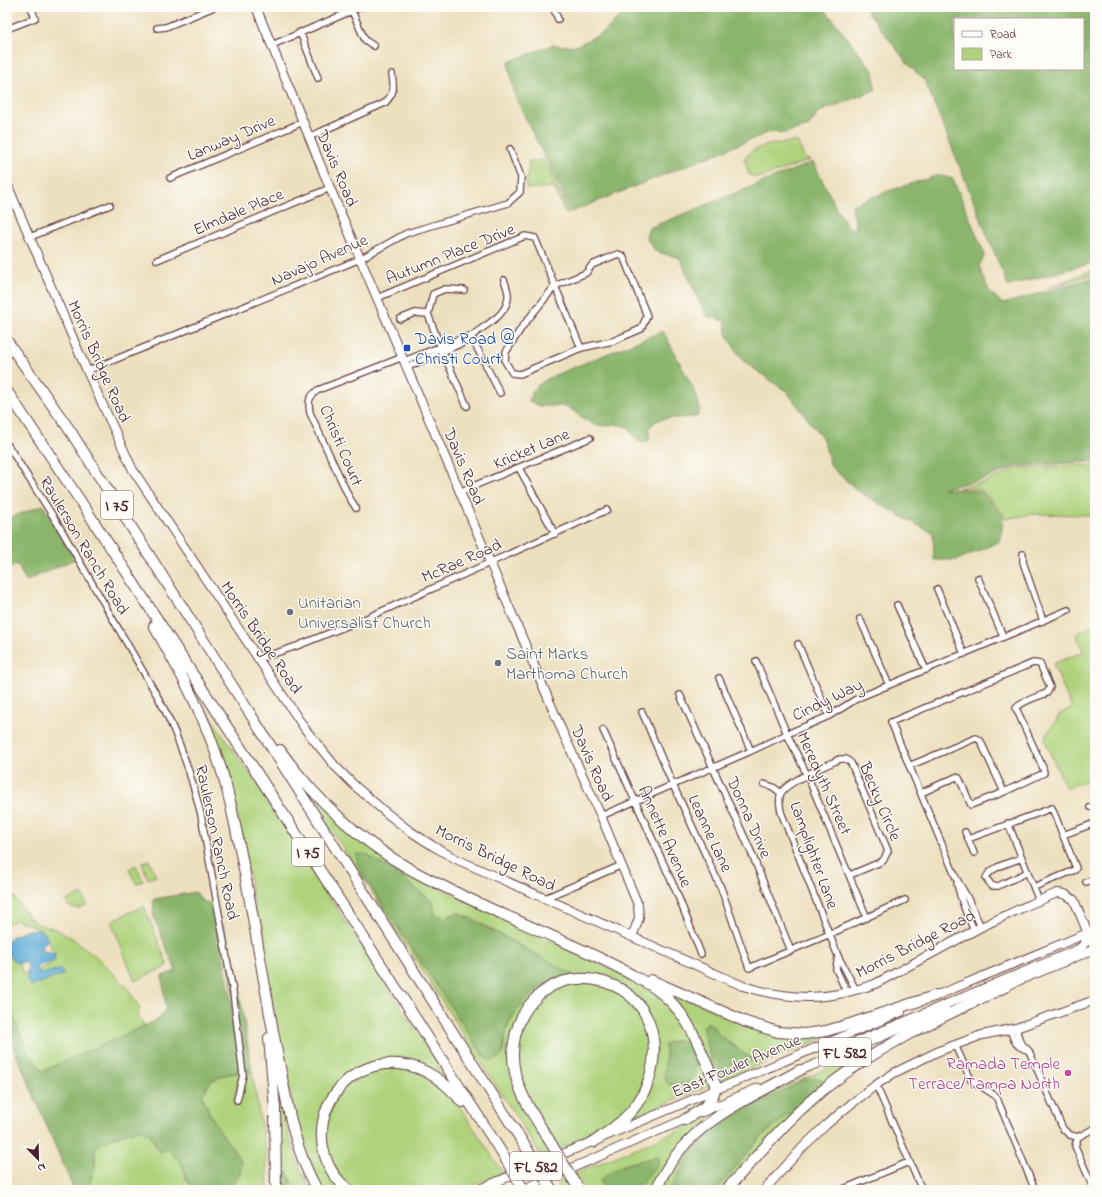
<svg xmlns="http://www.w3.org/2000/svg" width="1102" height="1197" viewBox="0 0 1102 1197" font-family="'Indie Flower',sans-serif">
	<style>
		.green { fill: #afd37c; stroke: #7c7954; fill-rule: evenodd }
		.forest { fill: #8bb56c; stroke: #6a6a4c; fill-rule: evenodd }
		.water { fill: #5baad5; stroke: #526480 }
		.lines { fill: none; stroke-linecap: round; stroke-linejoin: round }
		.street-casing { stroke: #623c41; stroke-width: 8 }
		.secondary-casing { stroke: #623c41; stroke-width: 10 }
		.primary-casing { stroke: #623c41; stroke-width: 10 }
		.highway-casing { stroke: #623c41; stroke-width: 12 }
		.street { stroke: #fff; stroke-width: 5.5 }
		.secondary { stroke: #fff; stroke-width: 8 }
		.primary { stroke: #fff; stroke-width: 8 }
		.highway { stroke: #fff; stroke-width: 10 }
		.highway-bridge-casing { stroke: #623c41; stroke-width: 12; stroke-linecap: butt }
		.highway-bridge { stroke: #fff; stroke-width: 10 }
		.transit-dot { fill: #1a4fb4; stroke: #fdfcf7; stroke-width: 1.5 }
		.worship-dot { fill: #6b7280; stroke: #fdfcf7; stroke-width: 1.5 }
		.hotel-dot { fill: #d1479c; stroke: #fdfcf7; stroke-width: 1.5 }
		.labels { text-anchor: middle; stroke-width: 3; stroke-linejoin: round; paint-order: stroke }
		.shield { fill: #fdfcf7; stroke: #806168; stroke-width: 1 }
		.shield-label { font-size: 16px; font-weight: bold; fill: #4a1f2b }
		.street-label { font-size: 17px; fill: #4a1f2b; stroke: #fdfcf7 }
		.transit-label { font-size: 17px; fill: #164399; stroke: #fdfcf7; text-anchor: start }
		.worship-label { font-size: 17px; fill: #5b616d; stroke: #fdfcf7; text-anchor: start }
		.hotel-label { font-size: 17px; fill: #b23c85; stroke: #fdfcf7; text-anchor: end }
	</style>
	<rect width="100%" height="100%" fill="#fdfcf7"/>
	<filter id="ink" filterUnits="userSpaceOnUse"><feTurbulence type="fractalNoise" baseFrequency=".025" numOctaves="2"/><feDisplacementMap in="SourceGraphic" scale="8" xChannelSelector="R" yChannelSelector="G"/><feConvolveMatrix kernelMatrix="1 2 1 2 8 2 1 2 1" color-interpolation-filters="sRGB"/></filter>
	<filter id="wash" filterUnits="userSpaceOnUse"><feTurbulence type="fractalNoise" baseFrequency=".012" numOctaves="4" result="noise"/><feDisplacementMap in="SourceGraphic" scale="16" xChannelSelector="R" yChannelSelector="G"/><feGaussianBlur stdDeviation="0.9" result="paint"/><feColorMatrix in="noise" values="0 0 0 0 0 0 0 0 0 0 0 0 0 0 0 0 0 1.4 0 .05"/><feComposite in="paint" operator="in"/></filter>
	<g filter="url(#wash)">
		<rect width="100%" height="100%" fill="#ede0bf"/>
		<!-- green -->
		<path class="green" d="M797 141 805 159 810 160 763 177H754L749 174 744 159C757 142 778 145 797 141Z
			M543 160 569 213 566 214 554 187 527 189 526 185 529 161Z
			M1095 269V274L1047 288Z
			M1095 463V548L1090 538 1091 517 1088 515 1033 514 1005 519 1004 515 982 490 958 488 982 483 1019 468 1089 465Z
			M1095 624V778L1066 788 1044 739 1060 714 1072 708 1053 664 1082 652 1083 649 1076 634Z
			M207 712 253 779 448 1080 446 1082 403 1062 346 1078 319 1133 345 1190H321L298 1135 280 1042 233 791 225 763Z
			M300 784 311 794 433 885 653 989 679 1013 711 1085 629 1119 657 1047 632 995 576 977 525 1007 512 1066 552 1151 541 1156 369 887ZM361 872 433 902 435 915 445 917 459 913 469 917 573 975C567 977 561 977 555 979 538 984 516 1008 509 1024 505 1032 504 1044 503 1054L499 1058 491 1061 483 1055ZM686 1040 692 1044 695 1066H665L666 1044 668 1042Z
			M149 860 156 876 148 879 142 863Z
			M136 865 143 881 136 884 129 869Z
			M7 890 12 894 30 919 38 924 56 929 72 938 99 959 127 987 140 1009 137 1013 144 1026 43 1071 27 1051 7 1001V951L14 961 16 963 19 962 23 974 28 973 27 982 55 970C49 973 42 976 37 971L51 963 55 954 44 932 28 924 16 920 7 924Z
			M82 894 87 905 78 909 68 906 66 901Z
			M144 906 168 966 135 981 111 921Z
			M597 983 625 995 642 1014 653 1052 639 1098 610 1126 559 1149 525 1093 516 1062 522 1020 542 996 566 984Z
			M665 989 757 1030 830 1035 719 1082ZM702 1027 717 1033 744 1054 753 1059 715 1074Z
			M874 1048 875 1050 755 1153 721 1190H716L762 1136 818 1089 805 1080 730 1118 711 1130 694 1147 670 1190H660L669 1171 695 1138 739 1107Z
			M375 1068 412 1069 449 1090 503 1173 463 1190H352L333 1170 323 1133 338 1091Z
			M240 1072 234 1101 239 1103 245 1072H252L266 1153 268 1190H87L95 1169V1148C104 1139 128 1132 141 1129L151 1135 155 1146 168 1148 182 1164 187 1181 233 1149C220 1132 209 1115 202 1095L211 1081 225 1075Z
			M275 1078C284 1117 291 1155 311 1190H294L288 1173H284L283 1190H277Z
			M708 1118 709 1119 653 1190H637L658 1164V1157L623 1165 600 1181 605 1190H584L574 1174Z
			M568 1177 575 1190H561L557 1182Z"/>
		<!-- forest -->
		<path class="forest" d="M629 7H823L874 72 875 90 819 112 809 126 784 133 770 132 571 212 515 96 508 62 552 45 576 46 604 32Z
			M864 7H1095V262L1008 286 925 81 908 64ZM955 19H1083V69H955Z
			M813 162 837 210 849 228 856 229 852 205 891 190 939 175 953 179 985 255 979 266 989 291 1003 304 1095 277V460L1088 462 1018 466 981 480 943 488 982 492 1003 516 1001 541 957 560H934L933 533 906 519 858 491 831 467 823 439 787 392 742 360 728 337 725 321 706 316 680 258 655 251 646 237 649 228Z
			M663 331 696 394 700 410 696 417C686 418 665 417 656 421 654 423 651 426 649 428V441C637 447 634 435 628 427L616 424 605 426 592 424 566 406H539L529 401C531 387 544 381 555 375Z
			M43 505 75 559 26 581 17 564 7 570V519Z
			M357 853 368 855 403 878 433 902 435 915 445 917 459 913 574 975C567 977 559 977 553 980 535 988 518 1006 509 1023 505 1032 504 1044 503 1054L499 1058 491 1061 483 1055 361 872 357 862Z
			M196 892 202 901 214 904 230 992 240 1072 225 1075 211 1081 202 1095C210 1121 227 1140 242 1162L240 1174 233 1184 211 1189 195 1188 187 1181 182 1164 168 1149 160 1152 151 1135 141 1129C128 1132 104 1139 95 1148V1169L87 1190H74L7 1032V1001L27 1051 43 1071 159 1019 166 1009 162 976 176 971 153 915 154 899Z
			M223 924 241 1002 252 1072H245Z
			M708 1022 715 1028 717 1033 723 1038 744 1054 754 1059 721 1074H715L702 1027Z
			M686 1040 690 1041 692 1044C694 1054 697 1066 694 1075 690 1086 668 1092 665 1078 663 1071 666 1063 666 1056 666 1052 664 1048 665 1044L668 1042Z
			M815 1078 821 1079 823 1082 818 1089 762 1136 716 1190H670L694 1147 711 1130 730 1118 805 1080Z
			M658 1157V1164L637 1190H605L600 1181C618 1164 634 1162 658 1157Z
			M283 1173H288L294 1190H283Z"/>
		<!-- water -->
		<path class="water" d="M29 930H39L44 932 48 940 42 946 41 950C45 953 51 950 55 954L54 961 38 966 36 969 37 972C46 975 52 970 61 970L63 972V975L31 986 27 982 28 965C25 961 21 962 16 963 8 957 7 950 7 941L13 936Z"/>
	</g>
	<g filter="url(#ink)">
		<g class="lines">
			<!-- street casing -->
			<g class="street-casing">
				<path id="street" d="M553 7 558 19
					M352 11 365 40 374 46
					M157 28 166 27 214 7
					M7 29 35 18 31 7
					M300 32 318 78
					M272 45 361 7
					M309 137 385 103C395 92 394 88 392 74
					M170 178 303 122
					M30 237 110 205
					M618 254 623 256 647 316 641 329 613 341 581 348 520 374 512 373 505 361 506 352 522 327 555 286 586 273 592 265Z
					M157 260 330 188
					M377 298 525 236 535 238 581 348
					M428 314 440 346 467 406
					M428 314 433 294 445 289 464 290
					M400 319 415 313 428 314
					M471 336 500 393
					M404 361 465 337 471 336
					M407 367 467 341C479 326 505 320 508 298 509 293 506 285 504 280
					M87 371 360 259 407 233 508 203 520 192 521 177 510 149
					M7 444 58 524 159 699C179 736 191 774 201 815L233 992 243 1075 237 1100
					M519 468 555 534
					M459 492 590 438
					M356 508 349 497 310 413C308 401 308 398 318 390L403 357
					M1023 554V562L1043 621
					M978 578 1003 636
					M937 589 964 654
					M897 605 926 670
					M860 619 889 685
					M798 644 829 716
					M258 659 297 646 369 617 607 510
					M756 661 787 734 807 775 867 918
					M719 678 751 751
					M680 695 752 854 791 951
					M642 712 673 785 721 888 749 968 830 934 905 900
					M603 730 676 891 701 954
					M909 766 976 738 980 740 1004 792
					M764 784 773 787 781 793
					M921 793 956 777 959 778 971 805 1004 792 1044 773 1043 768 1016 708C1024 700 1037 697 1047 693L1050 687 1040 664 1033 663 891 722 956 878 966 895 981 927
					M1090 807 1095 808
					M601 816 751 751 787 734 829 716 858 698 1068 610
					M1008 823 1039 901
					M965 832 974 853
					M1063 835 1095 823
					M968 839 1052 808 1076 868 1075 870 1034 887
					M1022 858C1012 862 989 867 986 878L992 886H998L1028 872
					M850 875 883 861 888 851 851 763 846 759H840C827 765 788 781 781 793 778 799 780 805 781 812L838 956 856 990
					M1086 882 1095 879
					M957 884C961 900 967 916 974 930
					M545 898 622 865
					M838 956 836 969 847 993
					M1016 1028 1020 1042 1029 1051 1063 1129 1070 1135 1078 1137
					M1010 1029C1014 1040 1014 1046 1027 1050
					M955 1045 971 1080 996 1096 1035 1190
					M876 1085 922 1190
					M841 1190 909 1162
					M1094 1190 1075 1146 1078 1137 1095 1128"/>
			</g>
			<!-- secondary casing -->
			<g class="secondary-casing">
				<path id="secondary" d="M256 7 330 188 563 733 601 816 638 905 639 918 632 937
					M7 184 87 371 133 470 305 729 335 766 355 786 384 811 407 829 433 846 456 859 743 986C793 1001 826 1001 875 984L981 927 1026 906 1057 893 1065 894 1074 900 1095 950
					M764 1190 804 1146 826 1125 851 1104 876 1085 894 1073 939 1051 982 1035 1016 1028 1095 1000"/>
			</g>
			<!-- primary casing -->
			<g class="primary-casing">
				<path id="primary" d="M1001 988 1095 949
					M933 997 1095 930
					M858 1041 1076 950C1084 946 1087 942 1088 933
					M794 1073 946 1010
					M700 1113 758 1088
					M477 1190 901 1012
					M521 1190 688 1118"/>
			</g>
			<!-- highway casing -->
			<g class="highway-casing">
				<path id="highway" d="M7 341 69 429 527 1149
					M7 391 83 505 373 952 505 1158
					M154 626C166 647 178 668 189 690 210 731 225 775 234 820 251 897 262 975 277 1052 287 1102 292 1144 317 1190
					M280 750C313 797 358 839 408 868 456 895 508 916 558 939 583 950 608 961 632 975 646 982 660 990 671 1002 693 1024 703 1056 715 1084 716 1104 698 1111 684 1120
					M651 980 746 1022 778 1032 805 1034 826 1031 850 1024 937 995
					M269 1038 275 1109 276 1190
					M549 1140C536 1119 521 1098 515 1073 503 1018 546 965 604 982 659 998 666 1061 637 1104 626 1120 610 1130 594 1142
					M349 1190C337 1181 329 1169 325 1156 310 1108 349 1059 399 1064 424 1066 446 1082 462 1102
					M656 1190C683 1124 742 1103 800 1070
					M726 1190C760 1153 792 1113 832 1083 885 1042 947 1015 1007 986"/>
			</g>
			<!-- street -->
			<use href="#street" class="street"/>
			<!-- secondary -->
			<use href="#secondary" class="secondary"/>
			<!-- primary -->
			<use href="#primary" class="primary"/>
			<!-- highway -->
			<use href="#highway" class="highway"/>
			<!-- highway-bridge casing -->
			<g class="highway-bridge-casing">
				<path id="highway-bridge" d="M549 1140 577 1186
					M527 1149 552 1190
					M505 1158 524 1190"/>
			</g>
			<!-- highway-bridge -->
			<use href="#highway-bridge" class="highway-bridge"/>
		</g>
	</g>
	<!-- markers -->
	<rect class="transit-dot" x="403" y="344" width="8" height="8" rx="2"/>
	<g class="worship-dot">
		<circle cx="290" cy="612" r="4"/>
		<circle cx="498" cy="663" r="4"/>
	</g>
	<circle class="hotel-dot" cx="1068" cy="1073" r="4"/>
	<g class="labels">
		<!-- shield labels -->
		<g class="shield">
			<rect x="101" y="491" width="32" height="28" rx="3"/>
			<rect x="292" y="838" width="32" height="28" rx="3"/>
			<rect x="819" y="1038" width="52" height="28" rx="3"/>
			<rect x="510" y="1152" width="52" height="28" rx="3"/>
		</g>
		<g class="shield-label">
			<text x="117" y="511">I 75</text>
			<text x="308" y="858">I 75</text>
			<text x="845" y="1058">FL 582</text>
			<text x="536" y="1172">FL 582</text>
		</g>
		<!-- street labels -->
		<g class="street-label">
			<text transform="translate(231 137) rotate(-23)" y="6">Lanway Drive</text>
			<text transform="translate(338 168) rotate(67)" y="6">Davis Road</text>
			<text transform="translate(238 211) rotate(-23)" y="6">Elmdale Place</text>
			<text transform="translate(450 253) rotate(-22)" y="6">Autumn Place Drive</text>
			<text transform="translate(319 259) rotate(-24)" y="6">Navajo Avenue</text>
			<text transform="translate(100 361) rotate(66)" y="6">Morris Bridge Road</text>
			<text transform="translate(342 445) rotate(67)" y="6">Christi Court</text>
			<text transform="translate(531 448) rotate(-23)" y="6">Kricket Lane</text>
			<text transform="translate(465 466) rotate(67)" y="6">Davis Road</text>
			<text transform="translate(85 545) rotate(59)" y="6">Raulerson Ranch Road</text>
			<text transform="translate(461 560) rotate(-24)" y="6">McRae Road</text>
			<text transform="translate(262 637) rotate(56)" y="6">Morris Bridge Road</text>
			<text transform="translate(827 699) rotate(-26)" y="6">Cindy Way</text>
			<text transform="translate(593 763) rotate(66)" y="6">Davis Road</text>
			<text transform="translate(825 783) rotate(66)" y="6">Meredyth Street</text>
			<text transform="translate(881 801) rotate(67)" y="6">Becky Circle</text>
			<text transform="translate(750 817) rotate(66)" y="6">Donna Drive</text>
			<text transform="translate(711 833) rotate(65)" y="6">Leanne Lane</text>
			<text transform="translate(666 836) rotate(66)" y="6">Annette Avenue</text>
			<text transform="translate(218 842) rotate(78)" y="6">Raulerson Ranch Road</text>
			<text transform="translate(815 855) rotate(70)" y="6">Lamplighter Lane</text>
			<text transform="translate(496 857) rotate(26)" y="6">Morris Bridge Road</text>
			<text transform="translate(915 943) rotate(-27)" y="6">Morris Bridge Road</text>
			<text transform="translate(736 1065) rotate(-23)" y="6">East Fowler Avenue</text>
		</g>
		<!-- transit labels -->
		<g class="transit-label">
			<text x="415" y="344">Davis Road @<tspan x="415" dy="20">Christi Court</tspan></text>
		</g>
		<!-- worship labels -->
		<g class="worship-label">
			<text x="298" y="608">Unitarian<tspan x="298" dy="20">Universalist Church</tspan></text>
			<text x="506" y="659">Saint Marks<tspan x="506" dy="20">Marthoma Church</tspan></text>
		</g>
		<!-- hotel labels -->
		<g class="hotel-label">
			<text x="1060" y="1069">Ramada Temple<tspan x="1060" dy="20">Terrace/Tampa North</tspan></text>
		</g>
	</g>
	<!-- margin -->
	<rect width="1102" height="1197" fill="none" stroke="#fdfcf7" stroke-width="24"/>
	<!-- legend -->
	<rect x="954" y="18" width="130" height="52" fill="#fdfcf7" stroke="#b5a4a5"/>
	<rect x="962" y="31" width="20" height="6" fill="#ffffff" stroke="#b5a4a5"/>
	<text x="990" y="38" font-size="12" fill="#4a1f2b">Road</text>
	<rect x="962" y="48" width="20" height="12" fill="#afd37c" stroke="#b5a4a5"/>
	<text x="990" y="58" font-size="12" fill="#4a1f2b">Park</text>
	<!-- north arrow -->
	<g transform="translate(38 1159) rotate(157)" stroke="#fdfcf7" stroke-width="3" paint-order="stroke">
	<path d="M0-3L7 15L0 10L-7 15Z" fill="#4a1f2b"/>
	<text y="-6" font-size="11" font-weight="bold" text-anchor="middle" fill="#4a1f2b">N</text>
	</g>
</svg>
